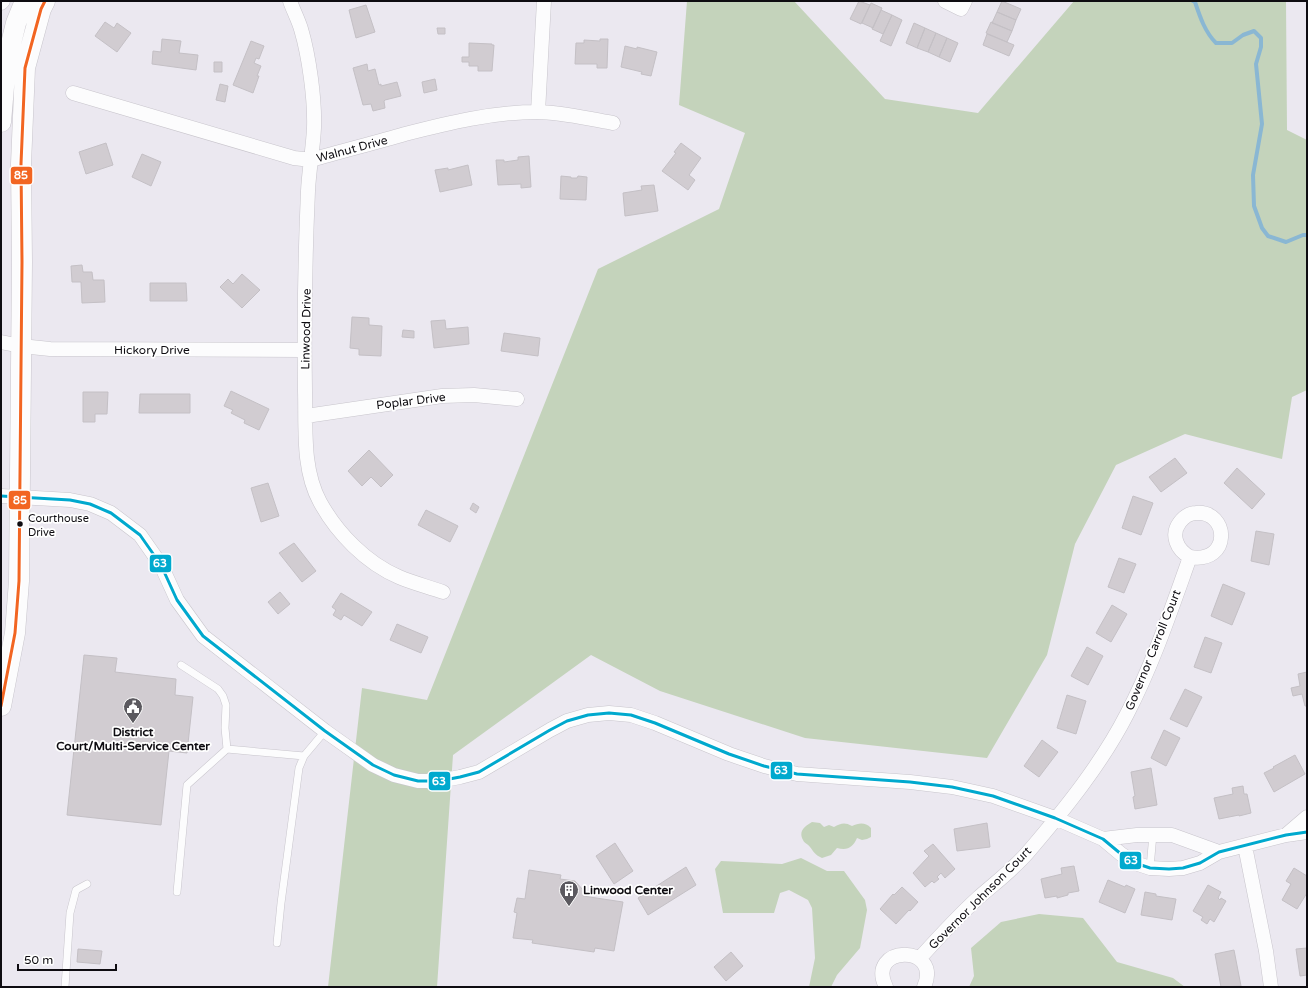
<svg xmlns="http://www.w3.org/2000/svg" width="1308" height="988" viewBox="0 0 1308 988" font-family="'Varela Round',sans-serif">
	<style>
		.green { fill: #c4d3bb }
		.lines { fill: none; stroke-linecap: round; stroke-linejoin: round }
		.stream { stroke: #8ab7d3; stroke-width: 4 }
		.building { fill: #d1ccd1; stroke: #c4c0c5 }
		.service-casing { stroke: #c8c5cc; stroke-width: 8 }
		.minor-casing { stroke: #c8c5cc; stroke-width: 15 }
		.secondary-casing { stroke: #c8c5cc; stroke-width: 21 }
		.service { stroke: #fcfcfd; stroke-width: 7 }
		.minor { stroke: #fcfcfd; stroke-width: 14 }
		.secondary { stroke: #fcfcfd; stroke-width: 20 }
		.bus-1-casing { stroke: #fff; stroke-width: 6 }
		.bus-2-casing { stroke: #fff; stroke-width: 6 }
		.bus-1 { stroke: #00a9ce; stroke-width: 3 }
		.bus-2 { stroke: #f26522; stroke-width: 3 }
		.bus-dot { fill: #0e0c11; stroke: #fff; stroke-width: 1.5 }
		.labels { text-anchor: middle; stroke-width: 3.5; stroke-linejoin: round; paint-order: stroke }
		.bus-label { font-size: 11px; fill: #0e0c11; stroke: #fff; text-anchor: start }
		.street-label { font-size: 12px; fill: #0e0c11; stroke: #fff }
		.poi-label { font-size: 12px; font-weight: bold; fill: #0e0c11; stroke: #fff }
		.line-badge { stroke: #fff; stroke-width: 1.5 }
		.badge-label { font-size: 11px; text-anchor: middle; font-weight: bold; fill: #fff }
	</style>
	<rect width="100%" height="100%" fill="#ebe8f0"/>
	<!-- green -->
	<path class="green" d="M687 1H794L885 99 978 113 1074 1H1286L1287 130 1307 140V390L1292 397 1282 459 1185 434 1116 465 1075 544 1047 655 987 758 805 738 660 691 591 655 453 755 437 987H328L362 688 427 700 598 269 719 209 745 133 679 105Z
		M812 822 820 823 824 827 829 825 834 827C841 823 845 822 852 826 859 823 865 822 871 828V837L867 839 862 840 857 838C853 847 848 851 837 848L831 855 822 858C815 855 814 852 810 847 808 844 804 843 803 840 798 831 805 826 812 822Z
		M801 858 827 871H844L865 900 867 910 860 948 837 975 831 987H809L815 958 812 908 808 900 789 890 780 893 774 913H723L715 869 721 861 782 864Z
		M1039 914 1083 918 1117 962 1173 978 1185 987H969L974 976 971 948 1001 922Z"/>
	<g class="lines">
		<!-- stream -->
		<path class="stream" d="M1193 1 1195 2C1200 17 1205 32 1216 43H1232L1243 35 1254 31 1261 38V47L1256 64 1262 124 1253 175 1254 206 1262 228 1268 236 1286 242 1303 235H1307"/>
	</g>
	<!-- building -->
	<path class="building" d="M859 1 870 5 861 24 850 19Z
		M1002 1 1021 9 1016 20 997 12Z
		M871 3 882 8 873 28 862 23Z
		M366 5 375 32 356 38 349 10Z
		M881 10 892 15 883 34 872 29Z
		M997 12 1016 20 1012 31 992 23Z
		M892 15 902 20 891 46 880 41Z
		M105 22 114 28 117 23 131 33 117 52 95 36Z
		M991 22 1012 31 1007 42 986 33Z
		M914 23 925 28 917 48 906 43Z
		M437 28H445V34H438Z
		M925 28 936 33 928 52 917 48Z
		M936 33 947 38 939 57 928 52Z
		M987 34 1014 45 1009 56 983 45Z
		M947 38 958 43 950 62 939 57Z
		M162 39 181 41 179 53 198 55 196 70 152 64 153 51 161 52Z
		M600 39H608L607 68H597V64H575L576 43H584V40L600 41Z
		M251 41 264 46 259 59 256 58 254 63 261 66 257 76H259L253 93 233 85Z
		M469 43 492 44V45H494L492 71H478V66H469V62H462V57H469Z
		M625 46 637 49V47L657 52 651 76 641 74 642 72 621 67Z
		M214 62H222V72H214Z
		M367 64 368 71 375 69 379 85 381 84V86L397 82 401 96 385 100 384 101 385 108 373 111 371 104 363 105 353 68Z
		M435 79 437 90 424 93 422 82Z
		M220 84 228 86 225 102 216 100Z
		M106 143 113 165 86 174 79 152Z
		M681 143 701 158 689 175 695 180 688 190 662 171 676 153 674 152Z
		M142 154 161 162 151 186 132 177Z
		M529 156 531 187 521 188V184L498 185 496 160H504V162L518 160V157Z
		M468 165 472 185 440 192 435 170 448 168V170Z
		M561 176 571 177V178H577L578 176 587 177 586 200 560 199Z
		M654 185 658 211 625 216 623 193 642 190 641 186Z
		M82 265 83 272H92L93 280H104L105 302 82 303 81 282H72L71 266Z
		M242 274 260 290 242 308 220 287 228 279 233 284Z
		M150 283H186L187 301H150Z
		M352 317 369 318V325L382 326 381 356 359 355V349L350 348Z
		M445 320 446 329 468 327 469 344 434 348 431 321Z
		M403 330 414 331V338L402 337Z
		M504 333 540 338 538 356 501 351Z
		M231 391 269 409 259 430 244 423 245 420 231 413 233 410 224 406Z
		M83 392H108L107 414H95V422H83Z
		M140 394H190V413H139Z
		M369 450 393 475 381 487 371 477 362 486 348 471Z
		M1175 458 1187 473 1161 492 1149 477Z
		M1237 468 1265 494 1252 509 1224 483Z
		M268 483 279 516 261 522 251 488Z
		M1133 496 1153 503 1141 535 1122 528Z
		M473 503 479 507 476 513 470 509Z
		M426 510 458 526 450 542 418 525Z
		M1256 531 1274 534 1269 565 1251 561Z
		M294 543 316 571 302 582 279 553Z
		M1119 558 1136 564 1124 593 1108 587Z
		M1223 584 1245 593 1232 625 1211 616Z
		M280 592 290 604 278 614 268 602Z
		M341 593 372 612 362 626 344 615 341 620 333 615 336 610 332 607Z
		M1112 605 1127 614 1111 642 1096 633Z
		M397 624 428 637 421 653 390 640Z
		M1205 637 1222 643 1211 673 1194 667Z
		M1087 647 1103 656 1088 685 1071 676Z
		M84 655 117 658 115 672 176 679 175 695 193 697 187 753 169 751 161 825 67 815Z
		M1307 672V706H1305L1302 694 1293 696 1291 688 1300 686 1298 674Z
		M1185 689 1202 697 1187 727 1170 719Z
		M1067 695 1086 701 1076 734 1057 728Z
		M1164 730 1180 738 1166 766 1151 758Z
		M1042 740 1058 752 1039 777 1024 766Z
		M1295 755 1305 774 1274 792 1264 773 1274 768 1273 767Z
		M1151 768 1157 805 1135 809 1133 797 1135 796 1131 772Z
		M1243 786 1244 794H1247L1251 813 1239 816V815L1219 819 1214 798 1233 794 1232 788Z
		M987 823 990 847 957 851 954 829Z
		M615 843 633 871 614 884 596 856Z
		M933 844 955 869 945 878 941 873 937 877 939 879 934 883 932 881 925 887 913 873 929 856 924 851Z
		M1074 866 1079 891 1068 893V895L1057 898V896L1045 898 1041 879 1062 874 1061 868Z
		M686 867 696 885 648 915 638 898Z
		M1294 868 1307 876V893L1297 909 1282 900 1291 884 1286 881Z
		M529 870 561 875 560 879 575 881 584 891 583 896 623 902 614 951 595 948 594 952 532 943 533 940 513 938 517 913 514 912 517 898 525 899Z
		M1108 880 1125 887 1126 885 1135 889 1125 913 1099 902Z
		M1208 885 1221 892 1218 898 1220 900 1221 898 1226 901 1214 922 1210 919 1207 924 1201 920 1203 917 1193 911Z
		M902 887 918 902 910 911 909 910 896 924 880 909 893 894 894 895Z
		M1145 892 1156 894V896L1176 899 1172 920 1141 915Z
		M1307 948V975L1300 976 1296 949Z
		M78 949 102 951 100 964 77 962Z
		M1234 950 1241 986 1221 987 1215 954Z
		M731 952 743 966 726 981 714 967Z"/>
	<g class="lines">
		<!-- service casing -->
		<g class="service-casing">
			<path id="service" d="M181 665 218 689 223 696 226 705 225 728 227 749 304 756
				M1150 868 1153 834
				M177 892 187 785 227 749
				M277 943 281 903 299 768 304 756 325 731
				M65 987 70 913 76 890 87 884"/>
		</g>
		<!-- minor casing -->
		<g class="minor-casing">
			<path id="minor" d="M290 1C293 10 298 19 301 29 309 56 315 99 314 128 313 149 309 170 308 191 305 258 304 325 305 391 306 428 302 469 320 502 337 533 366 563 399 577 413 583 429 587 443 592
				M945 1 961 9 965 1
				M1 3 3 1
				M73 93 294 158 311 160C342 151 374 143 405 134 448 123 493 112 537 112 562 112 588 119 613 123
				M538 112 544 1
				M1 342 21 346 50 349 304 350
				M306 416 442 396 474 395 517 399
				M1 496 70 500 90 504 111 513 140 535 161 565 177 600 203 636 325 731 373 765 394 775 418 781H439L460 777 479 772 550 730 567 721 588 715 609 713 631 715 655 723 729 754 764 766 797 774 910 782 952 787 993 796 1055 818 1103 839 1121 854 1135 863 1150 868 1169 869 1183 868 1200 863 1219 852 1286 835 1307 832
				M1286 835 1307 817
				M1103 839 1137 835H1172L1219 852
				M1245 846 1266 951 1271 987
				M919 959C938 938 957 917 978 898 995 883 1014 869 1029 851 1065 809 1102 763 1127 714 1153 664 1171 610 1190 557 1177 550 1170 535 1180 522 1184 517 1190 513 1196 513 1229 510 1232 564 1190 557
				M886 987C865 945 943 943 924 987"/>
		</g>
		<!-- secondary casing -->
		<g class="secondary-casing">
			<path id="secondary" d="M1 122 6 64 16 23 25 1
				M1 706 15 633 19 581 22 262 21 164 25 68 41 9 45 1"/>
		</g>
		<!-- service -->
		<use href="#service" class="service"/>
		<!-- minor -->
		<use href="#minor" class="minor"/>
		<!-- secondary -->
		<use href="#secondary" class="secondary"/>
		<!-- bus-1 casing -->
		<g class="bus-1-casing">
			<path id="bus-1" d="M1 496 70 500 90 504 111 513 140 535 161 565 177 600 203 636 325 731 373 765 394 775 418 781H439L460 777 479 772 550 730 567 721 588 715 609 713 631 715 655 723 729 754 764 766 797 774 910 782 952 787 993 796 1055 818 1103 839 1121 854 1135 863 1150 868 1169 869 1183 868 1200 863 1219 852 1286 835 1307 832"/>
		</g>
		<!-- bus-2 casing -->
		<g class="bus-2-casing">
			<path id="bus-2" d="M1 706 15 633 19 581 22 262 21 164 25 68 41 9 45 1"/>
		</g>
		<!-- bus-1 -->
		<use href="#bus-1" class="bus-1"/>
		<!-- bus-2 -->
		<use href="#bus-2" class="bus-2"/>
	</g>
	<!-- icons -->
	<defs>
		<g id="civic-pin" transform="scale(1)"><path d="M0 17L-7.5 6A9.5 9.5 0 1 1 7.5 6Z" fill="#5b595f" stroke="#fff"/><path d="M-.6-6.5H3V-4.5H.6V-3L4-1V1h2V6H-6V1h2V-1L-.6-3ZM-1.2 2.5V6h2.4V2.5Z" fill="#fff"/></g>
		<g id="building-pin" transform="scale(1)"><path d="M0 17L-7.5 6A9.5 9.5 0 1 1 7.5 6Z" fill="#5b595f" stroke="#fff"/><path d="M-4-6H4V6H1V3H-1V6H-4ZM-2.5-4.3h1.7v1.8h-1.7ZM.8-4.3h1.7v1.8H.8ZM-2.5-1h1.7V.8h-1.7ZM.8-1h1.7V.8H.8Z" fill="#fff"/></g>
	</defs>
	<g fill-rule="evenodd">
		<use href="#civic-pin" x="133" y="707"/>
		<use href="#building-pin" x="569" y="890"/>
	</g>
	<!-- markers -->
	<circle class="bus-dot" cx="20" cy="524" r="3.5"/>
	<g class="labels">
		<!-- bus labels -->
		<g class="bus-label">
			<text x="28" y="522">Courthouse<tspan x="28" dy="14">Drive</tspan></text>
		</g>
		<!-- street labels -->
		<g class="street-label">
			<text transform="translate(352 149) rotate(-15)" y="4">Walnut Drive</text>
			<text transform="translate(306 329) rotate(-89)" y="4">Linwood Drive</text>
			<text x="152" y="354">Hickory Drive</text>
			<text transform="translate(411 401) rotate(-7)" y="4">Poplar Drive</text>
			<text transform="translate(1153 650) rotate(-68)" y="4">Governor Carroll Court</text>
			<text transform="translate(980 898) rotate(-45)" y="4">Governor Johnson Court</text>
		</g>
		<!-- poi labels -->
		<g class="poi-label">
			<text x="133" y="736">District<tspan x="133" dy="14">Court/Multi-Service Center</tspan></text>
			<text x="583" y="894" text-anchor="start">Linwood Center</text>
		</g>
	</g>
	<g class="line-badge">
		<rect x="10" y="166" width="23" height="19" rx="4" fill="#f26522"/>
		<rect x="8" y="490" width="23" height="20" rx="4" fill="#f26522"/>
		<rect x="149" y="554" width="23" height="19" rx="4" fill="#00a9ce"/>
		<rect x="770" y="761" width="23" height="19" rx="4" fill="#00a9ce"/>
		<rect x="428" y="771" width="23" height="20" rx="4" fill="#00a9ce"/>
		<rect x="1119" y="851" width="23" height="19" rx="4" fill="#00a9ce"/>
	</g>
	<g class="badge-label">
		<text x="21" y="179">85</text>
		<text x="20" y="504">85</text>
		<text x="160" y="567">63</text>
		<text x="781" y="774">63</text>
		<text x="439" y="785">63</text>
		<text x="1131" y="864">63</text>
	</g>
	<!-- border -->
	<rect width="1308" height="988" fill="none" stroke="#0e0c11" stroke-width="4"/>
	<!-- scale -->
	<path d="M18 964v6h98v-6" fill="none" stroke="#0e0c11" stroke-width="2"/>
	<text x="24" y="964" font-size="12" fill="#0e0c11" stroke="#ffffff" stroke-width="3" paint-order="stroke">50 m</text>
</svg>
